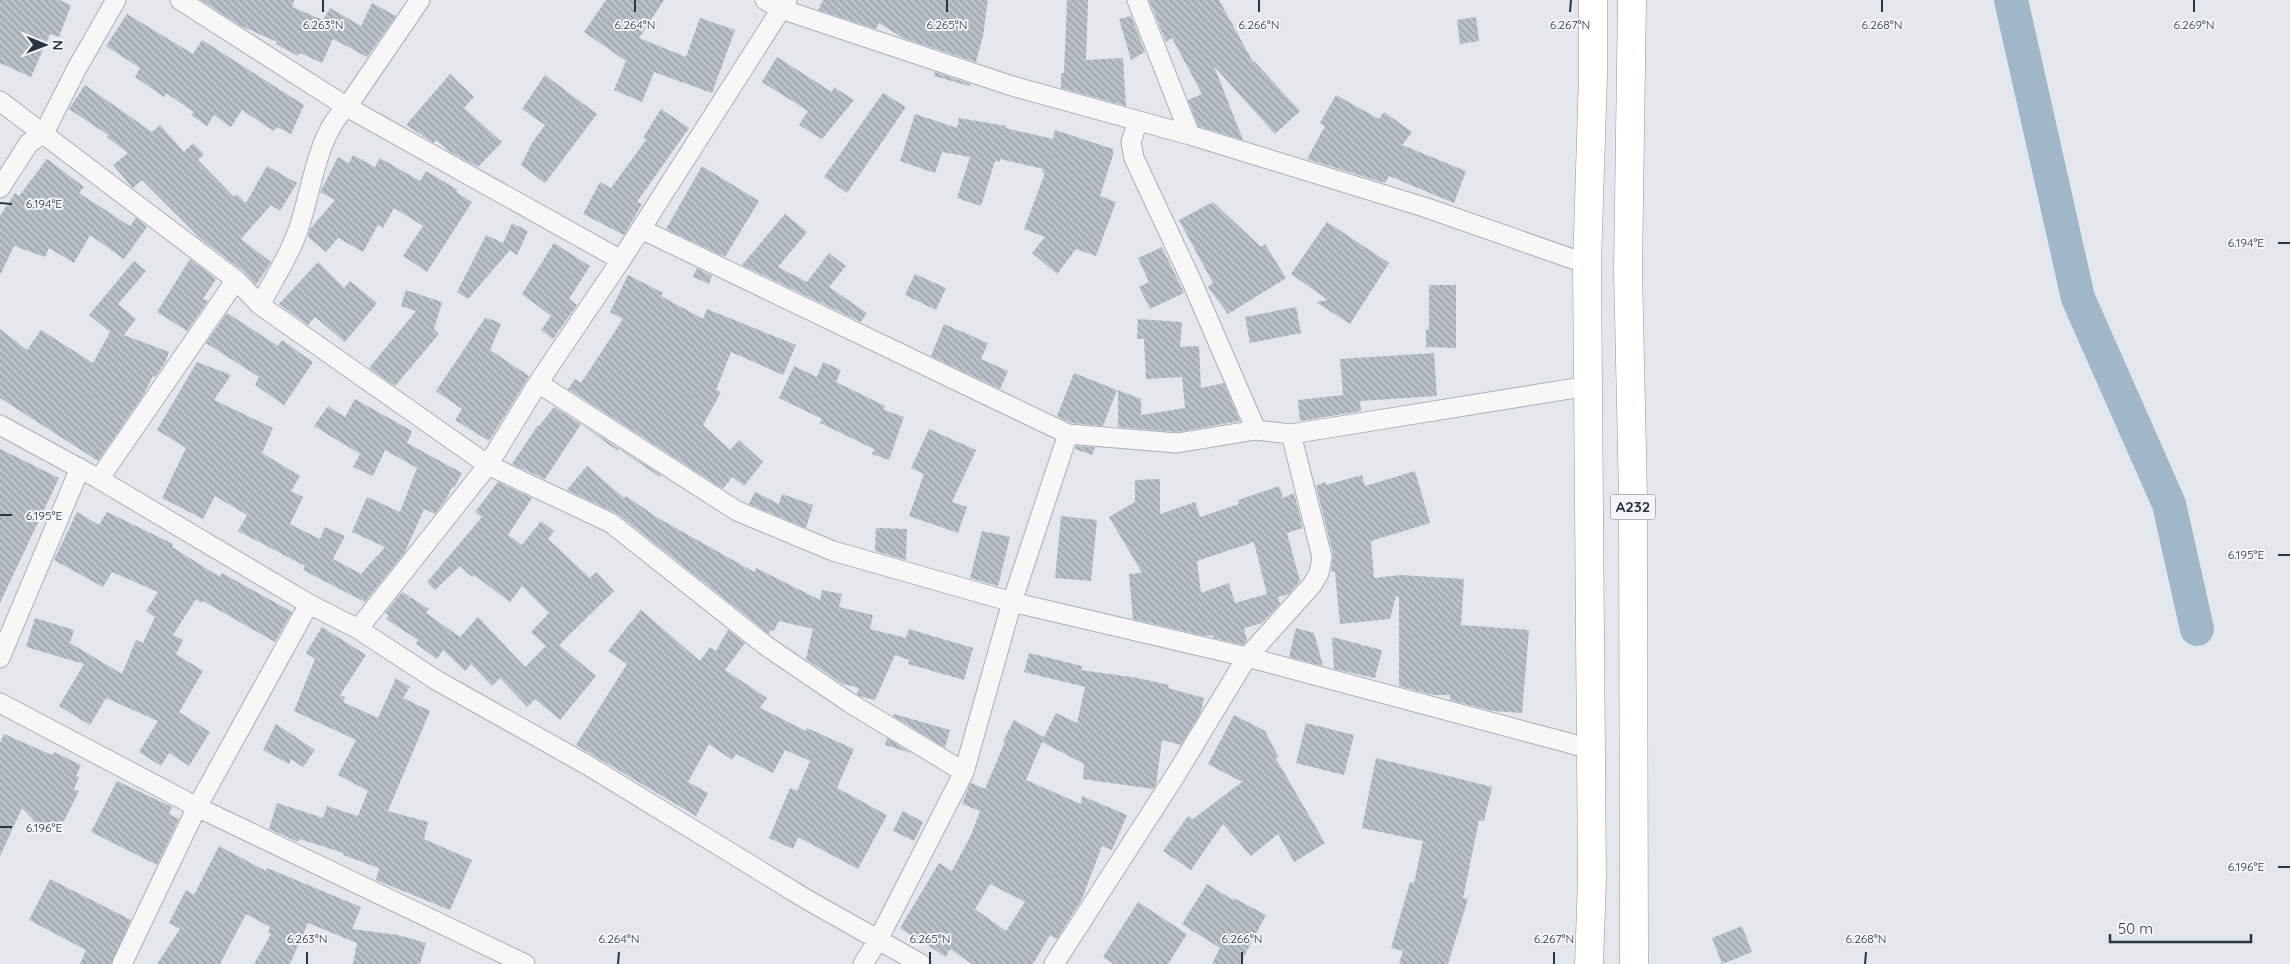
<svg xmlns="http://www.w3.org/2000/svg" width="2290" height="964" viewBox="0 0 2290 964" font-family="Quicksand,sans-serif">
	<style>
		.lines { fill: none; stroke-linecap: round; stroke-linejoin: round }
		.river { stroke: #9fb7c9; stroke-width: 34 }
		.building { fill: url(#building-back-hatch); fill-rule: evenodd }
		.minor-casing { stroke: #a8aeb5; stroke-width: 21 }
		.highway-casing { stroke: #8b95a1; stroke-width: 29 }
		.minor { stroke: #f6f7f9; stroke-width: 19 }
		.highway { stroke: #fff; stroke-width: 28 }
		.ticks { fill: none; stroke: #2b3543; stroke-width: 2 }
		.labels { text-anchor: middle; stroke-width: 4; stroke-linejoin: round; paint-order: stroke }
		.shield { fill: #f3f5f8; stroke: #676f79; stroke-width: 1 }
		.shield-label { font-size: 15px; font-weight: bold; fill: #2b3543 }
		.ticks-label { font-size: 12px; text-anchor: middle; fill: #2b3543; stroke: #f3f5f8; stroke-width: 4; stroke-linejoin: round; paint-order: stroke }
	</style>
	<defs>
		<pattern id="building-back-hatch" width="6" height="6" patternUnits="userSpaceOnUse" patternTransform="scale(1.25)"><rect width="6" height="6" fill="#bac0c8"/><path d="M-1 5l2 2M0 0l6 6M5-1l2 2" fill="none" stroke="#979da4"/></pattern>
	</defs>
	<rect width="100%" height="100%" fill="#e3e7eb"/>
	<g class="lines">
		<!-- river -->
		<path class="river" d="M2011 0 2078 298 2169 504 2197 629"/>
	</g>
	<!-- building -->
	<path class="building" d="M0 0H59L71 5 59 37 50 34 31 77 0 63Z
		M201 0H294L292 7 323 20 330 8 361 26 372 3 396 16 367 57 333 39 322 63 300 53 298 56 276 44 277 42 239 25Z
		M606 0H664L639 38 686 57 700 18 735 30 712 93 654 72 642 102 614 90 626 61 584 32Z
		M823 0H988L983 36 976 62 903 38 879 23 876 29 818 10Z
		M1067 0H1088L1086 60 1123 58 1126 106 1061 88V73H1064Z
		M1149 0H1219L1253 62 1254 61 1300 111 1275 134 1214 66 1243 140 1198 126 1188 100 1202 94 1172 38 1166 42Z
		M127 14 193 54 202 40 304 105 291 134 277 127 274 131 242 110 231 127 214 115 207 126 191 115 194 112 166 93 164 97 135 77 140 68 106 46Z
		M1131 16 1145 52 1131 60 1119 19Z
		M1476 17 1479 41 1460 44 1457 20Z
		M777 57 832 92 834 87 854 100 822 139 799 125 808 111 762 82Z
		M935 72 970 84V86L934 76Z
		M450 74 474 97 464 108 502 142 478 167 449 151 436 140 434 143 406 125Z
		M545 75 597 114 545 183 521 165 532 143 545 125 522 109Z
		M85 85 152 132 160 125 184 152 193 143 204 154 198 160 234 197 236 194 246 203 267 166 297 183 280 211 271 205 241 239 271 262 256 285 243 271 201 239 142 180 133 188 113 165 128 153 107 137 108 135 69 109Z
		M883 93 906 107 847 193 824 177Z
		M1336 95 1379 119 1384 112 1412 132 1402 145 1466 171 1454 203 1389 176 1385 183 1307 159 1325 126 1320 123Z
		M661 109 689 128 637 202 642 204 624 235 583 214 600 182 611 188 646 140 643 138Z
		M915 114 957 128 959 118 1006 126 1005 128 1053 139 1055 130 1113 149V155L1100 196 1116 202 1096 256 1076 249 1057 274 1032 253 1045 237 1024 229 1045 173 1042 172 1043 169 1000 159V162L995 161 981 206 957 198 970 157 942 152 935 173 900 161Z
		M353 155 375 167 380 158 420 181 426 171 458 190 456 192 472 202 427 272 403 256 423 226 394 208 383 228 378 225 363 252 338 238 326 252 308 237 310 229 335 200 320 192 338 157 349 163Z
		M47 159 84 187 79 193 130 226 136 218 147 227 124 259 90 235 74 263 49 248 45 257 14 246 0 275V216L15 193 19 196Z
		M702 166 759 201 725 257 666 229Z
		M1213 202 1261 247 1265 244 1286 278 1228 314 1208 287 1213 283 1179 220Z
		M785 214 807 232 778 267 807 282 829 253 846 266 829 287 867 313 861 322 742 265Z
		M1327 222 1389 263 1350 324 1316 302 1328 300 1291 274Z
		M512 223 528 231 517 255 510 250 468 299 457 292 486 235 503 243Z
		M554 243 590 266 569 299 577 305 553 339 541 330 551 316 522 294Z
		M1162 247 1184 293 1150 309 1139 287 1149 282 1138 258Z
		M190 259 216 279 203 299 208 301 187 331 157 312Z
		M134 261 146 271 118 304 136 319 124 335 169 352 165 363 155 377 153 376 144 394 98 461 0 398V329L27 350 41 330 93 363 110 332 89 315Z
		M318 262 344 288 350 281 377 303 345 342 315 317 308 325 279 304Z
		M697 268 712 276 709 284 693 277Z
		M915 274 946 288 936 310 905 295Z
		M628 275 663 293 661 296 703 319 707 309 796 345 783 375 731 352 716 390 721 392 703 425 730 450 739 440 763 462 744 486 732 477 723 489 568 389 575 379 581 383 623 319 610 312Z
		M1429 285H1456V348L1426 347V329H1429Z
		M406 290 442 302 434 329 439 334 395 386 369 368 416 311 401 306Z
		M1296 307 1301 333 1250 343 1245 317Z
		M227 313 278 346 282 340 313 362 284 405 255 385 259 377 206 343Z
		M485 318 493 320 501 324 490 350 529 376 489 441 455 420 462 409 436 391Z
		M1138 319 1182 322 1180 347 1199 346 1201 388 1224 383 1240 421 1177 432 1118 427V390L1141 399V415L1185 408 1182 377 1146 379 1144 339H1137Z
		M944 324 988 343 981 359 1008 371 1000 389 931 356Z
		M1434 353 1437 396 1360 401 1361 411 1300 421 1298 400 1343 395 1340 359Z
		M197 362 231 375 214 400 273 428 262 453 300 476 291 491 303 497 290 524 320 539 325 527 345 536 333 559 361 574 385 547 352 532 367 497 400 512 417 468 385 450 373 476 353 467 360 454 314 426 328 406 345 417 355 399 412 431 407 443 462 473 454 488 452 487 447 498 435 514 424 509 405 552 365 602 303 570 305 566 238 531 247 515 215 496 203 519 162 498 186 448 157 430Z
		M823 362 841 370 836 382 885 406 884 410 904 417 889 460 872 454 874 449 820 423 822 419 779 398 794 366 817 377Z
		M1074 373 1117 390 1103 426 1071 423 1057 416Z
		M554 407 581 424 545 479 512 464 538 425 539 426Z
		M582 425 661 475 660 477 619 449 618 451Z
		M929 429 976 450 952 502 967 507 958 533 909 516 924 474 911 468Z
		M1076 446 1095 447 1092 455 1075 449Z
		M0 449 59 478 0 603Z
		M587 466 624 498 626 496 658 518 754 572 756 568 820 600 822 590 842 594 839 607 873 615 870 629 906 638 909 629 973 648 964 680 908 664 909 660 895 655 875 700 859 696 857 694 859 688 843 684 806 659 813 629 779 621 774 631 771 630 769 634 618 514 567 490Z
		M1415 471 1430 523 1371 541 1374 578 1401 575 1464 579 1461 625 1529 630 1522 713 1493 711 1450 700V695H1433L1399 686V597L1396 596 1390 619 1340 624 1335 572H1331L1333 554 1316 486 1325 482 1326 485 1362 475 1365 486Z
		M1160 479V514L1195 502 1200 517 1239 504 1238 500 1279 486 1283 498 1294 493 1303 528 1287 533 1300 581 1289 594 1278 597 1280 604 1262 623 1244 628 1247 640 1243 645 1214 638 1213 635 1205 636 1133 619 1129 574 1142 573 1109 517 1135 502V480ZM1254 542 1267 594 1235 603 1229 583 1201 593 1197 561Z
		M498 482 532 498 508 535 522 545 541 521 554 531 548 539 590 578 596 572 614 591 559 645 596 676 560 720 535 699 527 707 500 678 492 686 471 664 465 671 443 650 437 659 416 644 418 640 386 619 389 615 385 613 402 592 409 596 408 599 410 597 429 609 426 613 460 637 478 617 525 667 546 646 531 632 549 613 522 586 510 602 474 575 472 577 460 566 435 590 427 582 482 517 475 512Z
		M755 492 779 504 782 494 813 505 806 528 749 504Z
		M77 512 99 525 107 512 173 544 172 547 220 577 222 573 292 612 275 642 203 601 201 603 196 599 173 635 183 640 176 654 203 671 179 712 210 732 189 766 169 753 161 766 139 752 158 721 106 698 90 725 59 706 84 664 26 647 35 618 74 630 70 643 122 674 136 640 143 643 155 617 146 611 158 592 112 572 103 587 54 560Z
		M1061 516 1097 520 1091 581 1055 578Z
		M876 528 907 529 906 560 875 551Z
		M982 531 1010 537 998 586 970 578Z
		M641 610 700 661 710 647 716 651 728 630 745 643 725 670 767 698 760 708 806 731 807 728 854 749 837 788 887 815 858 869 798 837 793 849 769 838 790 788 797 791 810 761 785 750 773 773 736 754 732 760 709 744 688 782 708 793 696 816 576 745 627 664 608 651Z
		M322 627 366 655 340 695 345 697 343 702 378 718 396 678 410 687 403 698 430 711 388 811 428 822 424 839 472 860 450 910 376 880 379 868 343 855 344 853 299 839 298 842 269 829 277 803 323 818 327 806 358 816 368 791 338 775 356 740 294 711 315 659 306 653Z
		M1296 628 1314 633 1323 666 1289 657Z
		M1332 637 1382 650 1375 678 1334 669Z
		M1029 653 1082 666 1081 670 1138 678 1169 685 1168 688 1204 698 1201 712 1181 745 1162 740 1156 785 1153 789 1083 779 1084 764 1042 742 1026 780 1081 804 1082 796 1127 815 1112 850 1102 846 1082 899 1057 939 1050 935 1033 964H972L950 949 946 957 900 928 939 863 952 871 971 835 980 811 962 804 969 786 971 783 985 789 1005 742 1003 741 1014 720 1044 737 1056 713 1077 723 1085 687 1024 672ZM990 884 1025 902 1006 931 975 909Z
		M894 714 950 730 945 748 893 716Z
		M1234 715 1265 731 1279 758 1275 757 1325 843 1294 862 1278 834 1251 856 1223 824 1191 870 1163 851 1188 816 1193 819 1242 782 1208 764Z
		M1306 723 1354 735 1344 775 1296 763Z
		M276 724 315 750 303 767 291 759 289 764 263 750Z
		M4 734 52 755 54 752 81 765 76 776 79 777 74 789 79 791 64 821 37 824 22 808 0 856V743Z
		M887 738 911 753 885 745Z
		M1376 758 1492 787 1484 821 1479 820 1463 898 1468 899 1448 964H1399L1403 951 1391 948 1410 882 1414 883 1423 841 1362 828Z
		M117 781 172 807 169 814 179 819 157 865 91 832Z
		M903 811 923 822 914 841 893 831Z
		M219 846 266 871 267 868 361 907 352 929 398 935 426 943 420 964H353L357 943 308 923 290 964H254L271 934 268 933 270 927 246 914 220 964H157L180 929 169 923 186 890 194 895Z
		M50 879 131 920 111 964H80L86 950 29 920Z
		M1207 884 1233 900 1234 898 1266 915 1240 964H1212L1220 948 1182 924Z
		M1138 902 1187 934 1168 964H1114L1103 957Z
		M1742 926 1752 952 1722 964 1712 938Z"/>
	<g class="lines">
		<!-- minor casing -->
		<g class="minor-casing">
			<path id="minor" d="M180 0 347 107 621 260
				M765 0 781 9 1012 86 1190 135 1424 207 1587 264
				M1137 0 1190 135
				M0 101 236 280 260 305 488 465 611 523 765 645 850 703 964 772
				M1138 121 1131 142 1134 158 1192 282 1256 430
				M0 188 29 143 44 133 77 68 116 0
				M641 229 1068 434 1177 443 1256 430 1291 434 1588 386
				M260 305C272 282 288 258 297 233 311 197 316 133 347 107L420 0
				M538 383 737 511 833 551 1012 602 1247 657 1591 749
				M0 425 99 479 309 604 358 629 436 680 589 766 806 899 921 964
				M99 479 236 280
				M358 629 488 465 538 383 621 260 787 0
				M0 658 80 468
				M0 703 197 807 525 964
				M122 964 197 807 309 604
				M863 964 878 940 964 772 1012 602 1068 434
				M1054 964 1175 776 1247 657 1312 585 1319 573 1322 557 1291 434"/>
		</g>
		<!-- highway casing -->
		<g class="highway-casing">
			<path id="highway" d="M1632 0 1628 269 1633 497 1634 964
				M1589 964 1592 879 1587 264 1593 75V0"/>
		</g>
		<!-- minor -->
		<use href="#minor" class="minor"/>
		<!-- highway -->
		<use href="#highway" class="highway"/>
	</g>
	<!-- ticks -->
	<path class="ticks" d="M323 12V0M635 12V0M947 12V0M1259 12V0M1570 12 1571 0M1882 12V0M2194 12V0M0 203 12 204M2278 243H2290M0 515H12M2278 555H2290M0 827H12M2278 867H2290M307 964V952M618 964 619 952M930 964V952M1242 964V952M1554 964V952M1865 964 1866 952"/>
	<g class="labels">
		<!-- shield labels -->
		<rect class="shield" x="1610.5" y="494.5" width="45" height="25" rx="4"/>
		<g class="shield-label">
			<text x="1633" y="512">A232</text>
		</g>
	</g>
	<g class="ticks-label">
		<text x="323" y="29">6.263°N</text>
		<text x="635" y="29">6.264°N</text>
		<text x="947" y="29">6.265°N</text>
		<text x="1259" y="29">6.266°N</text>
		<text x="1570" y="29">6.267°N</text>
		<text x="1882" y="29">6.268°N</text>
		<text x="2194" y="29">6.269°N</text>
		<text x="44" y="208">6.194°E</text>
		<text x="2246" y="247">6.194°E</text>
		<text x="44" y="520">6.195°E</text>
		<text x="2246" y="559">6.195°E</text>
		<text x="44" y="832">6.196°E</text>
		<text x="2246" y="871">6.196°E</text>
		<text x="307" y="943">6.263°N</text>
		<text x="619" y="943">6.264°N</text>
		<text x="930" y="943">6.265°N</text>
		<text x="1242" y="943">6.266°N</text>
		<text x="1554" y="943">6.267°N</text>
		<text x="1866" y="943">6.268°N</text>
	</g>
	<!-- north arrow -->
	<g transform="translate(45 45) rotate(91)" stroke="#f3f5f8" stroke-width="4" paint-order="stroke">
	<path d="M0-4L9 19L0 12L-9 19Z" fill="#2b3543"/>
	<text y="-8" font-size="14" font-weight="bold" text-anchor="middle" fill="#2b3543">N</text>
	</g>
	<!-- scale -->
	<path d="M2110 934v8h141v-8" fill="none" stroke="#2b3543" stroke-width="2.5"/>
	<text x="2118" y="934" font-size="15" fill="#2b3543" stroke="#f3f5f8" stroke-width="4" paint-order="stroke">50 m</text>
</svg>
